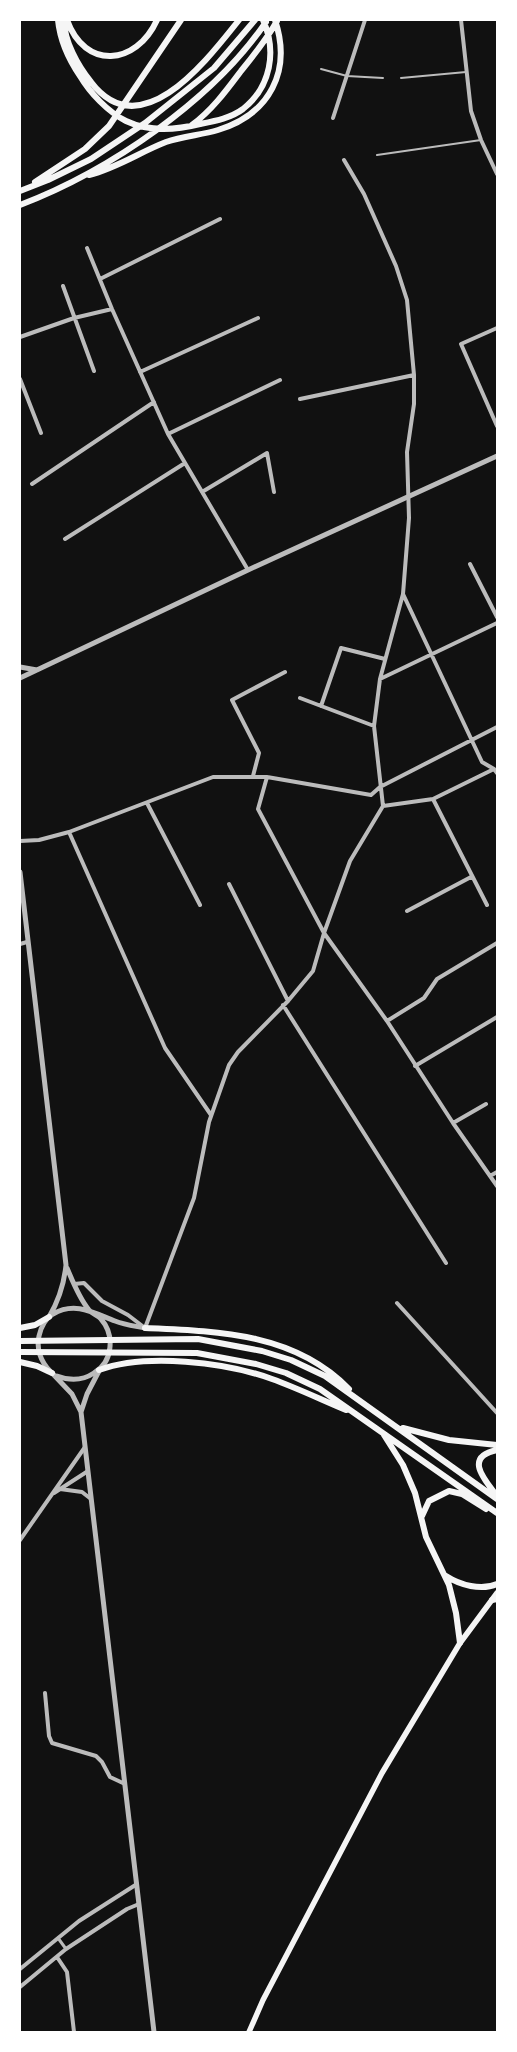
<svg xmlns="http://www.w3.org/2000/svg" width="517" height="2052" viewBox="0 0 517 2052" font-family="'PT Sans',sans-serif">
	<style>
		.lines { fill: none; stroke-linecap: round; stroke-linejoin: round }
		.service { stroke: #bcbcbc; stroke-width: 2 }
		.pedestrian { stroke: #bcbcbc; stroke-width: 3 }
		.minor { stroke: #bcbcbc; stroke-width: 4 }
		.tertiary { stroke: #bcbcbc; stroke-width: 5 }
		.secondary { stroke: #f5f5f5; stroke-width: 5.5 }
		.trunk { stroke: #f5f5f5; stroke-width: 6 }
	</style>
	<rect width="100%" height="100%" fill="#111"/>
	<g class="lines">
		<!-- service -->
		<path class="service" d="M321 69 347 76 383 78
			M401 78 466 72
			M377 155 481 140"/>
		<!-- pedestrian -->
		<path class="pedestrian" d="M58 1938 66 1949"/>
		<!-- minor -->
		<path class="minor" d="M461 20 471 111 481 140 497 174
			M333 118 365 20
			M87 248 112 309 168 434 248 570
			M100 279 220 219
			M63 286 94 371
			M497 328 461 344 497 426
			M20 337 74 318 112 309
			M140 372 258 318
			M20 379 41 433
			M300 399 414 375
			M168 434 280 380
			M32 484 154 402
			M202 492 267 453 274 492
			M65 539 185 463
			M470 564 497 617
			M403 594 482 762 494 769 497 773
			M380 679 497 623
			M300 698 374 726
			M321 706 341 648 385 659
			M253 776 259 753 232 700 285 672
			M267 777 258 809 324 933 387 1021 453 1123 497 1186
			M433 799 487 905
			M147 803 200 905
			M383 806 433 799 494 769
			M69 832 165 1048 211 1115
			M20 841 39 840 69 832 213 777H267L371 795 380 787 497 727
			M229 884 288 1001
			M407 911 471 877
			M20 944 27 942
			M283 1005 446 1263
			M387 1021 424 998 437 979 497 943
			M415 1066 497 1017
			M453 1123 486 1104
			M490 1176 497 1172
			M74 1284 84 1283 102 1301 128 1315 145 1328 194 1198 209 1122 229 1065 238 1052 288 1001 313 971 324 933 350 861 383 806 374 726 380 679 403 594 409 518 407 452 414 404V375L407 300 396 266 364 194 344 160
			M397 1303 497 1413
			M60 1489 82 1492 91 1499
			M54 1493 88 1471
			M20 1540 85 1447
			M45 1693 49 1736 52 1743 96 1756 102 1762 110 1777 125 1784
			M57 1957 67 1972 74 2032
			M20 1969 79 1921 137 1884
			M20 1987 66 1949 127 1909 139 1904"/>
		<!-- tertiary -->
		<path class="tertiary" d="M20 667 37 670
			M20 678 248 570 497 456
			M20 872 66 1265C64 1285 59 1300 49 1317
			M50 1371C41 1362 36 1349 39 1336 41 1327 45 1319 53 1314 75 1301 94 1313 115 1321 125 1325 135 1326 145 1328
			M52 1373 72 1394 81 1412 154 2032
			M57 1376C70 1381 82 1381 94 1373 113 1362 115 1335 101 1319 98 1315 92 1314 89 1310 79 1298 73 1282 67 1268
			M81 1412 87 1394 99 1371"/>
		<!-- secondary -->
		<path class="secondary" d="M249 2032 263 2000 382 1773 460 1643 497 1593"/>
		<!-- trunk -->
		<path class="trunk" d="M58 20C60 40 69 60 80 76 90 93 108 112 126 121 149 132 176 130 200 124 215 121 231 118 243 109 271 87 277 51 263 20
			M64 20C64 41 78 66 91 82 141 148 207 60 239 20
			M67 20C85 70 136 66 157 20
			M192 125C212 110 226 91 241 71 254 55 267 39 277 21
			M89 175C117 168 140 152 166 142 183 136 202 135 218 130 270 114 292 71 275 20
			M35 182 85 149 109 126 181 20
			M20 191 48 180 91 159 145 123 214 68 255 20
			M20 205C109 171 212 101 266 22
			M20 1328 35 1325 49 1317
			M145 1328C218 1331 295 1333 349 1389
			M20 1341 198 1339 262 1351 291 1360 325 1376 497 1499
			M20 1352 197 1353 256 1364 286 1373 320 1389 497 1513
			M20 1362 37 1366 52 1373
			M99 1370C146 1353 225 1362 272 1379 297 1388 322 1400 346 1410
			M403 1428 449 1440 497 1445
			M384 1435 403 1465 415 1493 426 1537 449 1585 456 1613 460 1643
			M497 1450C463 1457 485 1480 497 1496
			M422 1516 429 1501 449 1491 462 1494 486 1509
			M446 1576C460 1585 481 1591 497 1584
			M492 1600 497 1599"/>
	</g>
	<!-- border -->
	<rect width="517" height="2052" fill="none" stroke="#ffffff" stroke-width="42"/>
</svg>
